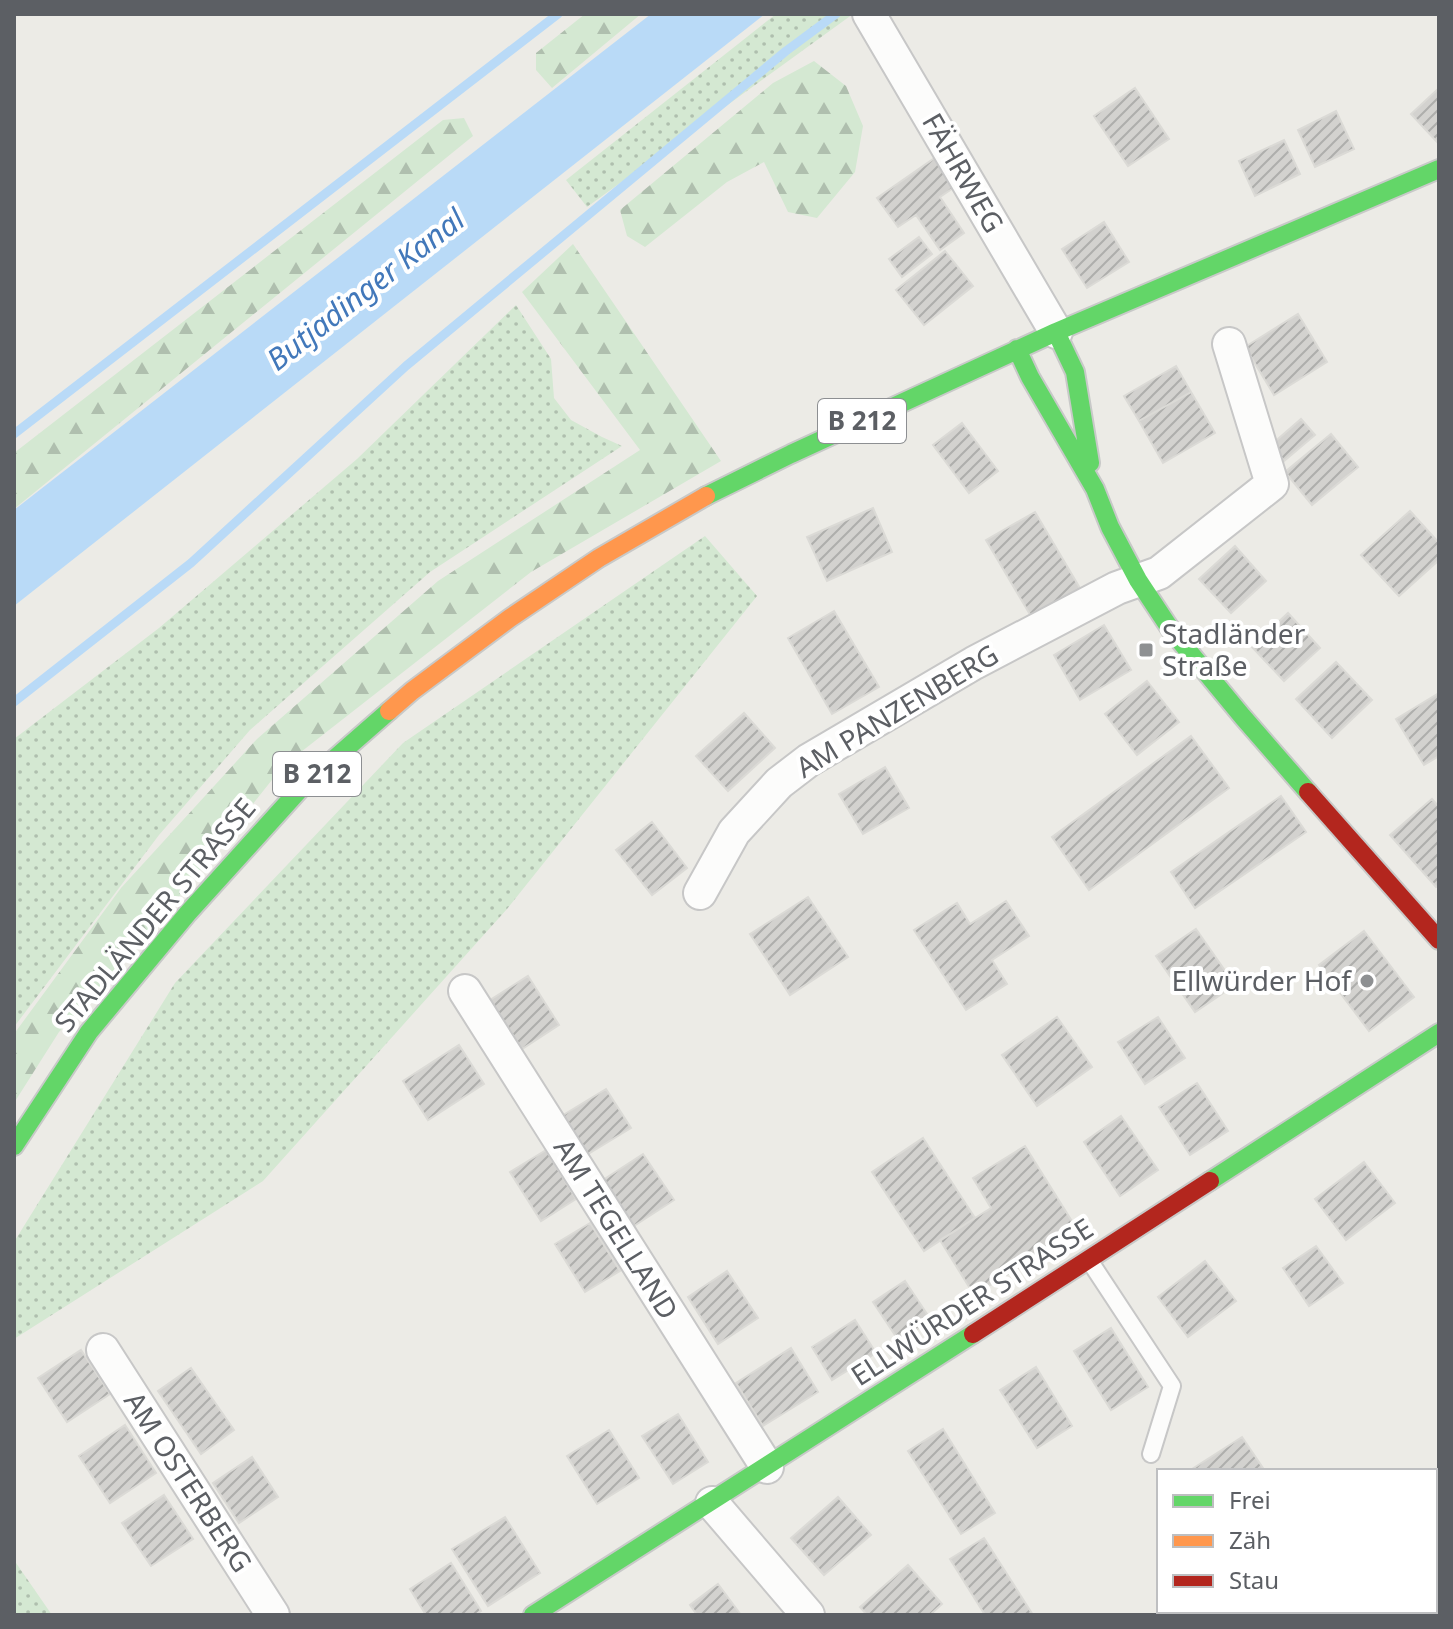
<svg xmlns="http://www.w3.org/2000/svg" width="1453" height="1629" viewBox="0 0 1453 1629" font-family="'Noto Sans',sans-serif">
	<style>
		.grass { fill: url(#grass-dots) }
		.forest { fill: url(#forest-firs) }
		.water { fill: #b9daf7 }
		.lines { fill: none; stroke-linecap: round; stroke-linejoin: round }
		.stream { stroke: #b9daf7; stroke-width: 9 }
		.building { fill: url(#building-hatch); stroke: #dbdad6; stroke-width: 2 }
		.lane-casing { stroke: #c7c7c7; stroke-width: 20 }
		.street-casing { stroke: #c7c7c7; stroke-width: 36 }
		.fast-casing { stroke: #c8c9c8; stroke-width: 22 }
		.slow-casing { stroke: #c8c9c8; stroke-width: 22 }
		.jam-casing { stroke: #c8c9c8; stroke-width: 22 }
		.lane { stroke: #fcfcfb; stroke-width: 16 }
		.street { stroke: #fcfcfb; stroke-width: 32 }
		.fast { stroke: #63d668; stroke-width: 18 }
		.slow { stroke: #ff974d; stroke-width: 18 }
		.jam { stroke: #b3261e; stroke-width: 18 }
		.poi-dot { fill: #8e9092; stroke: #fff; stroke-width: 3 }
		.labels { text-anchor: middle; stroke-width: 8; stroke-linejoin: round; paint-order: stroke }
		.shield { fill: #fff; stroke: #8d8f92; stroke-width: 2 }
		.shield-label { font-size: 26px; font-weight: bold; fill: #5c5f64 }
		.street-label { font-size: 28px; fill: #5c5f64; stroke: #fff }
		.poi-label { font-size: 28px; fill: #5c5f64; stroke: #fff; text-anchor: start }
		.water-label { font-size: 30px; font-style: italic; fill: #4278ba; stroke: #fff }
	</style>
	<defs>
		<pattern id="grass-dots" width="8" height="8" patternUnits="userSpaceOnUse" patternTransform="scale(2)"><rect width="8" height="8" fill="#d4e8d2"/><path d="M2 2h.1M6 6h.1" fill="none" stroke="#afbfae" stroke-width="1.8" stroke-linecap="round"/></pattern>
		<pattern id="forest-firs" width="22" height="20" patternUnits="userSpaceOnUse" patternTransform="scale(2)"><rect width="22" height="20" fill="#d4e8d2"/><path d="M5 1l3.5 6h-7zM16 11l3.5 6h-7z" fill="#afbfae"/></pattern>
		<pattern id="building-hatch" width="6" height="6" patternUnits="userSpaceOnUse" patternTransform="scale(2)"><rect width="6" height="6" fill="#d3d2cf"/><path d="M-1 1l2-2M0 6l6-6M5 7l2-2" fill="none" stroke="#aeaeac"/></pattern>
	</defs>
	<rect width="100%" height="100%" fill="#ecebe6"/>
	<!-- grass -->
	<path class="grass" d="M776 14H853L587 207 566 180Z
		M516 305 551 359 554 398 571 420 602 437 622 446 430 572 250 730 159 835 14 1027V739L159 628 357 459Z
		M705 536 757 596 507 909 263 1181 14 1339V1242L175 983 403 743Z
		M14 1560 52 1615H14Z"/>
	<!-- forest -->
	<path class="forest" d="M585 14H641L552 88 536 70V53Z
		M814 61 846 86 863 126 855 172 817 218 788 212 764 162 727 182 645 247 627 236 620 210 773 83Z
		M464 118 473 136 14 509V453L443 120Z
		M573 244 721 461 531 572 283 766 134 953 59 1032 14 1103V1034L121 888 257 739 438 581 640 450 522 292Z"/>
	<!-- water -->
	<path class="water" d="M651 14H765L14 606V510Z"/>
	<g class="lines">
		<!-- stream -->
		<path class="stream" d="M14 434 558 14
			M14 702 191 563 406 366 786 51 836 14"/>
	</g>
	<!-- building -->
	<path class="building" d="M1135 88 1169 139 1128 166 1094 116Z
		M1439 88V142L1438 143 1411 114Z
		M1336 111 1354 149 1315 167 1298 130Z
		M1284 140 1300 174 1255 196 1239 161Z
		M939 155 959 184 940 197 964 233 940 250 916 215 898 227 877 198Z
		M1104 222 1129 262 1087 288 1062 249Z
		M919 237 932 254 902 277 889 259Z
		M945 251 973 286 924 325 896 290Z
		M1298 314 1327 362 1274 395 1245 347Z
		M1176 366 1191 392 1139 421 1124 396Z
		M1191 392 1215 433 1163 463 1139 421Z
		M1301 419 1315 435 1284 461 1271 445Z
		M962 423 998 471 969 493 933 445Z
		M1331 434 1358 467 1312 505 1285 472Z
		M873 508 892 552 827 581 807 537Z
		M1410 511 1439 543V560L1399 596 1361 555Z
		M1035 512 1081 590 1032 618 986 540Z
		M1235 546 1266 581 1231 613 1199 579Z
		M834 611 879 687 832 714 788 638Z
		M1288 613 1320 648 1284 681 1252 647Z
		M1104 625 1131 670 1080 700 1054 655Z
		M1336 662 1372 700 1332 738 1296 699Z
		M1147 681 1179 722 1137 755 1105 714Z
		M1439 693V756L1424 765 1396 719Z
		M744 713 775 748 728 791 696 756Z
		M1191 736 1229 788 1089 890 1052 837Z
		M885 767 909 808 863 834 839 794Z
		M1281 796 1306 832 1195 908 1171 872Z
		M1432 799 1439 807V885L1436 887 1390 835Z
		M652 822 687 868 652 895 616 850Z
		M808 897 848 957 790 995 750 934Z
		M1006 901 1029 936 992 960 1007 984 966 1010 914 930 957 903 970 924Z
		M1196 929 1235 985 1195 1012 1156 956Z
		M1364 931 1414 997 1369 1031 1319 965Z
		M528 976 559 1025 522 1049 490 1000Z
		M1057 1017 1092 1067 1037 1106 1002 1055Z
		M1158 1017 1185 1058 1145 1084 1118 1042Z
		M459 1045 484 1084 428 1120 403 1081Z
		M1197 1083 1228 1131 1190 1155 1159 1107Z
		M606 1089 631 1128 585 1156 560 1117Z
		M1121 1116 1158 1170 1120 1196 1084 1142Z
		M923 1138 975 1218 924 1251 872 1172Z
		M1025 1146 1078 1231 974 1295 940 1240 991 1208 973 1178Z
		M546 1150 576 1199 541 1221 510 1172Z
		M643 1154 674 1200 634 1226 603 1180Z
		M1364 1162 1395 1203 1346 1240 1315 1199Z
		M590 1223 620 1271 585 1292 555 1244Z
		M1316 1246 1343 1283 1309 1306 1283 1268Z
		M1205 1261 1236 1301 1188 1337 1158 1297Z
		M727 1271 758 1318 718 1344 688 1297Z
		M905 1281 931 1320 899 1341 873 1302Z
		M855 1320 876 1353 832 1380 812 1347Z
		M1111 1328 1148 1387 1111 1410 1074 1351Z
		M791 1348 818 1392 763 1426 736 1383Z
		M81 1350 110 1394 67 1422 38 1378Z
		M1036 1367 1072 1426 1037 1448 1000 1390Z
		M191 1368 234 1430 201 1454 158 1391Z
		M678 1414 708 1462 673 1484 642 1436Z
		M125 1425 156 1473 110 1503 79 1456Z
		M943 1429 995 1513 961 1534 908 1451Z
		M609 1430 639 1478 597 1504 567 1456Z
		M1242 1437 1265 1471H1189Z
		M252 1457 278 1497 239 1523 213 1483Z
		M164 1495 193 1539 151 1566 122 1523Z
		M838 1497 871 1535 824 1575 791 1538Z
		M505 1517 540 1573 488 1606 452 1549Z
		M984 1538 1033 1615H985L950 1559Z
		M451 1563 481 1611 475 1615H426L410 1589Z
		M908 1565 942 1604 930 1615H867L860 1607Z
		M718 1584 741 1615H697L690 1605Z
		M1166 1611H1200L1203 1615H1160Z
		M1264 1611H1288L1283 1615H1267Z"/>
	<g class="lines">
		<!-- lane casing -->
		<g class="lane-casing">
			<path id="lane" d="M1089 1260 1172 1386 1151 1454"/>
		</g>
		<!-- street casing -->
		<g class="street-casing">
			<path id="street" d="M869 14 1056 332
				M700 893 734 832 779 783 809 760 974 663 1117 588 1159 573 1272 484 1229 344
				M465 991 767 1467
				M103 1350 273 1615
				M712 1503 808 1615
				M1319 1615 1325 1611"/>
		</g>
		<!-- fast casing -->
		<g class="fast-casing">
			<path id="fast" d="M1056 332 1075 372 1090 463
				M1017 349 1030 377 1095 489 1110 527 1138 580 1171 630 1242 716 1308 792
				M706 496 791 454 1056 332 1439 169
				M14 1146 89 1032 188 913 301 788 389 711
				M1210 1181 1439 1033
				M533 1615 973 1334"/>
		</g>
		<!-- slow casing -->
		<g class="slow-casing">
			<path id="slow" d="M389 711 412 691 510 618 599 558 706 496"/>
		</g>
		<!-- jam casing -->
		<g class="jam-casing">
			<path id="jam" d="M1308 792 1439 940
				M973 1334 1210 1181"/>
		</g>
		<!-- lane -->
		<use href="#lane" class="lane"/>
		<!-- street -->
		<use href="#street" class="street"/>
		<!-- fast -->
		<use href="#fast" class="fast"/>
		<!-- slow -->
		<use href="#slow" class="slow"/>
		<!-- jam -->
		<use href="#jam" class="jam"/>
	</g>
	<!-- markers -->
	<g class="poi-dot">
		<rect x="1138" y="642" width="16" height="16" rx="4"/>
		<circle cx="1367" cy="981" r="8"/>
	</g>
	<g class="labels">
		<!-- shield labels -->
		<g class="shield">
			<rect x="818" y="399" width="88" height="44" rx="6"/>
			<rect x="273" y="752" width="88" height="44" rx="6"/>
		</g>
		<g class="shield-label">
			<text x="862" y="430">B 212</text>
			<text x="317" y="783">B 212</text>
		</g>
		<!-- street labels -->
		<g class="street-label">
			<text transform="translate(963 173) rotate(60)" y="10">FÄHRWEG</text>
			<text transform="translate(897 711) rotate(-31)" y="10">AM PANZENBERG</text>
			<text transform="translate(155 915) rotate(-50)" y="10">STADLÄNDER STRASSE</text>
			<text transform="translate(616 1229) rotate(58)" y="10">AM TEGELLAND</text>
			<text transform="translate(972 1302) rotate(-33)" y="10">ELLWÜRDER STRASSE</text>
			<text transform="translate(188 1482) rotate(57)" y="10">AM OSTERBERG</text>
		</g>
		<!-- poi labels -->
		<g class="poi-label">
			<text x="1162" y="644">Stadländer<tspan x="1162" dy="32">Straße</tspan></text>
			<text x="1351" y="991" text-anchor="end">Ellwürder Hof</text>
		</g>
		<!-- water labels -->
		<g class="water-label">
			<text transform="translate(366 290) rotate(-38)" y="10">Butjadinger Kanal</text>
		</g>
	</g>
	<!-- border -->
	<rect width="1453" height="1629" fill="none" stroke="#5c5f64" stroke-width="32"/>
	<!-- legend -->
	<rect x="1157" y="1469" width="280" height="144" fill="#ffffff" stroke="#bebfc1" stroke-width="2"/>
	<rect x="1173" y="1495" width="40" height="12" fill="#63d668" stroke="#bebfc1" stroke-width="2"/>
	<text x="1229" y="1509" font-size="24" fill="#5c5f64">Frei</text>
	<rect x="1173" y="1535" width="40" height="12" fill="#ff974d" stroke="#bebfc1" stroke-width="2"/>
	<text x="1229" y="1549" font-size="24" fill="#5c5f64">Zäh</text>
	<rect x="1173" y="1575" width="40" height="12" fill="#b3261e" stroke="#bebfc1" stroke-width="2"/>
	<text x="1229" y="1589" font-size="24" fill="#5c5f64">Stau</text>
</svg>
